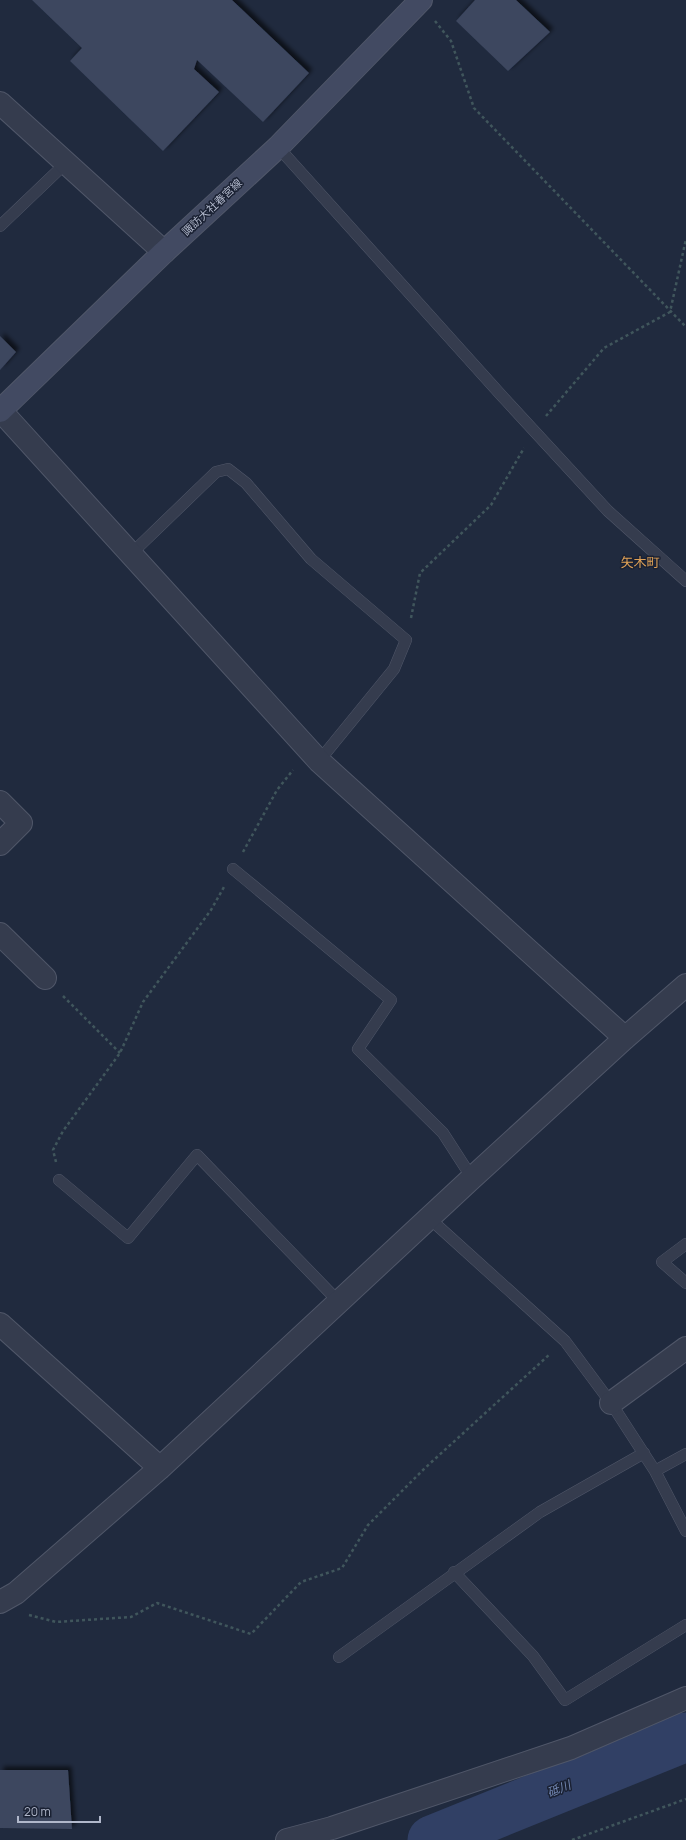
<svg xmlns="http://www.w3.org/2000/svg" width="686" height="1840" viewBox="0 0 686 1840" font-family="Manrope,'Noto Sans JP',sans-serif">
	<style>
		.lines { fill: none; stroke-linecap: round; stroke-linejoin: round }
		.river { stroke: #314065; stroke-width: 49 }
		.building { fill: #3c465f; filter: url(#shadow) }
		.service-casing { stroke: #505769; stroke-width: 12 }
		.minor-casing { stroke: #505769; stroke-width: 24 }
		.secondary-casing { stroke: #505769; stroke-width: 24 }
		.path { stroke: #40565c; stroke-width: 2.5; stroke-dasharray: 3 3; stroke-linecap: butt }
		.service { stroke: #353c4e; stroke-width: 11 }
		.minor { stroke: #353c4e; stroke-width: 22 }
		.secondary { stroke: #424a62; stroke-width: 22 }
		.labels { text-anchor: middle; stroke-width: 3; stroke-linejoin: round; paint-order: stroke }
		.street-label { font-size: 11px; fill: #b0b7ca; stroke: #1a2133 }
		.water-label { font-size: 12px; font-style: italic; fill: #7489b4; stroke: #1a2133 }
		.quarter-label { font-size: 13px; fill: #dfa156; stroke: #1a2133 }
	</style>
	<defs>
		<filter id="shadow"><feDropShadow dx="3.5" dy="-3.5" stdDeviation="2" flood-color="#0009"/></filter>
	</defs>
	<rect width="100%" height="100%" fill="#202a3e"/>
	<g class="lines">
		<!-- river -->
		<path class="river" d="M432 1840 686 1737"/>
	</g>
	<!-- building -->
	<path class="building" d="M32 0H232L309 73 263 122 197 60 194 69 219 92 163 151 70 61 82 48Z
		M475 0H516L550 32 508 71 456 21Z
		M0 336 16 352 0 370Z
		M0 1770H68L72 1829 0 1828Z"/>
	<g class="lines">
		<!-- service casing -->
		<g class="service-casing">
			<path id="service" d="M278 147 501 395 608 511 686 581
				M0 226 67 162
				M131 554 216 472 228 469 246 483 311 559 406 640 394 669 319 761
				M233 869 391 1000 358 1049 443 1133 472 1178
				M59 1180 128 1238 197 1155 338 1301
				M429 1218 565 1341 611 1403 655 1471 686 1531
				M686 1244 662 1262 686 1283
				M655 1471 686 1454
				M454 1572 533 1656 565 1700 686 1625
				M339 1657 540 1512 644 1453"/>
		</g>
		<!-- minor casing -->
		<g class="minor-casing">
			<path id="minor" d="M0 103 164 252
				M0 410 319 761 625 1038
				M0 802 21 823 0 844
				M0 934 45 978
				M0 1324 160 1468
				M611 1403 686 1348
				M0 1602 16 1593 160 1468 472 1178 625 1038 686 985
				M287 1840 332 1828 571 1748 686 1698"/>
		</g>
		<!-- secondary casing -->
		<g class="secondary-casing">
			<path id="secondary" d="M0 411 164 252 278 147 421 0"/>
		</g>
		<!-- path -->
		<path class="path" d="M435 21 451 41 474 108 686 327
			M546 416 604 348 670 312 686 239
			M411 618 420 573 491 505 524 448
			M243 852 277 790 293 770
			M63 996 120 1053
			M56 1162 53 1150 63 1131 120 1053 143 1002 211 910 224 887
			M29 1615 56 1622 131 1617 157 1603 251 1634 301 1582 342 1568 368 1525 425 1468 550 1354
			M572 1840 686 1799"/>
		<!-- service -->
		<use href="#service" class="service"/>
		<!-- minor -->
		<use href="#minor" class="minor"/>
		<!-- secondary -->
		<use href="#secondary" class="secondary"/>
	</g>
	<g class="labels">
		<!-- street labels -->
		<g class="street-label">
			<text transform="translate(212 207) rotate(-43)" y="4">諏訪大社春宮線</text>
		</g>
		<!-- water labels -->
		<g class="water-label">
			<text transform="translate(559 1789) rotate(-22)" y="4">砥川</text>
		</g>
		<!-- quarter labels -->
		<g class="quarter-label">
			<text x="640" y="567">矢木町</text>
		</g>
	</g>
	<!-- scale -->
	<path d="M18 1816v6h82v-6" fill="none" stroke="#b0b7ca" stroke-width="2"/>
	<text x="24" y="1816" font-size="12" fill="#b0b7ca" stroke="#1a2133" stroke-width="3" paint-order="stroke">20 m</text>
</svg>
